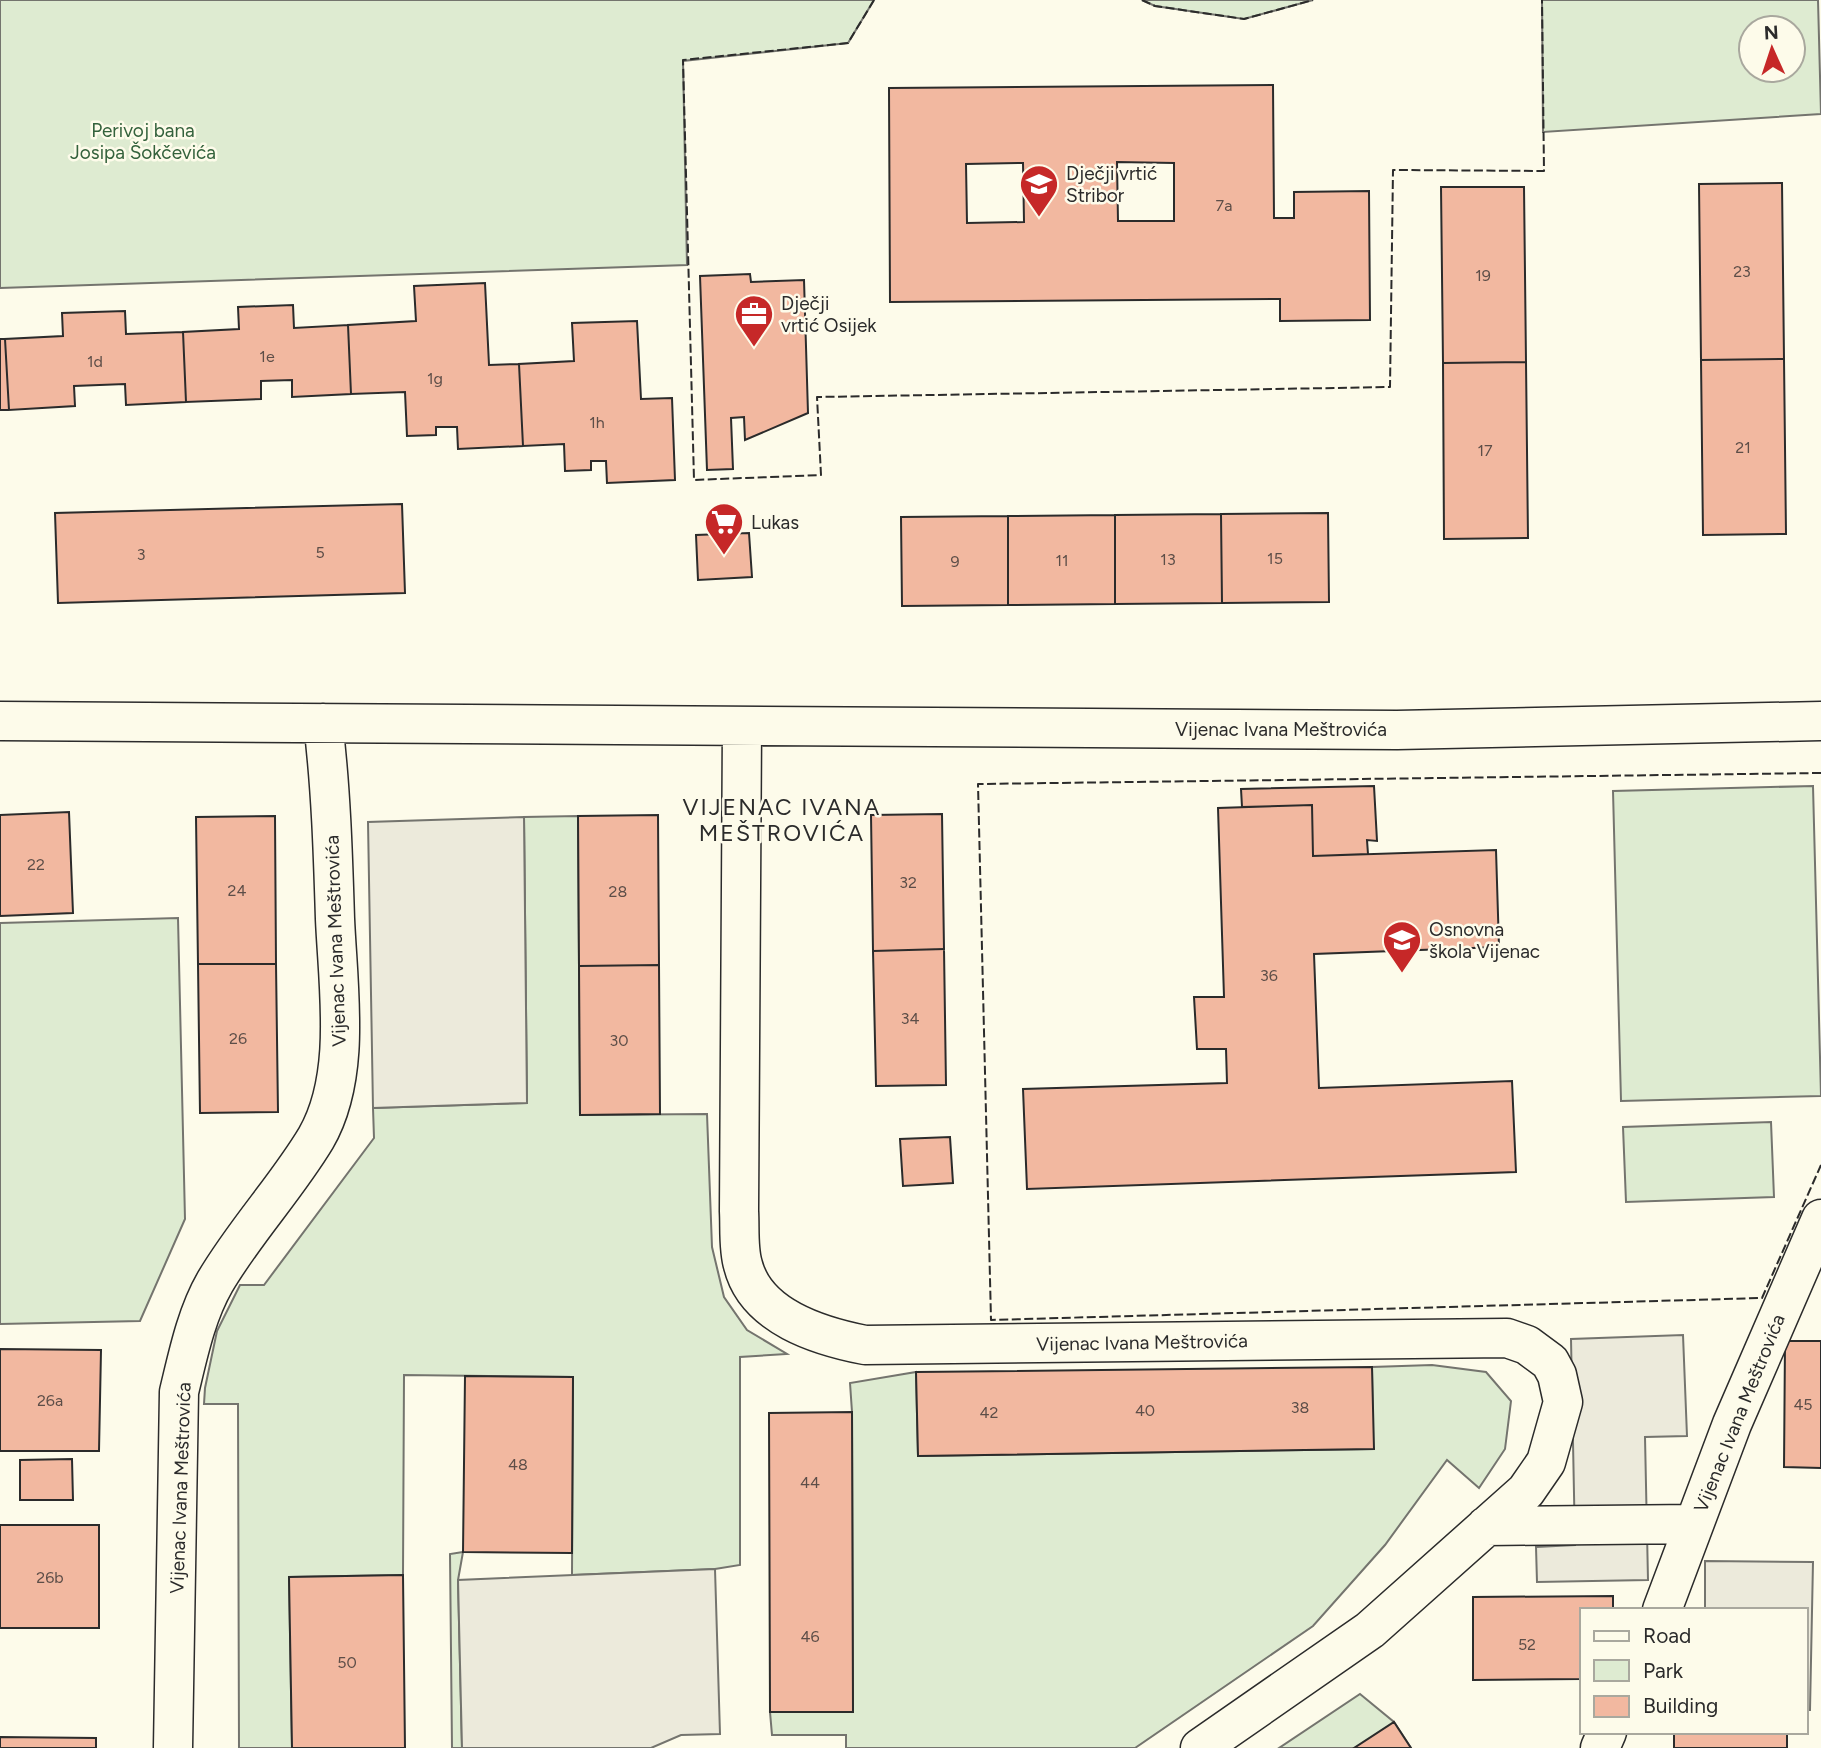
<svg xmlns="http://www.w3.org/2000/svg" width="1821" height="1748" viewBox="0 0 1821 1748" font-family="Figtree,sans-serif">
	<style>
		.green { fill: #deebd1; stroke: #74746e; stroke-width: 2; fill-rule: evenodd }
		.parking { fill: #eceadb; stroke: #74746e; stroke-width: 2 }
		.building { fill: #f2b8a0; stroke: #2b2b2b; stroke-width: 2; fill-rule: evenodd }
		.lines { fill: none; stroke-linecap: round; stroke-linejoin: round }
		.minor-casing { stroke: #2b2b2b; stroke-width: 41 }
		.minor { stroke: #fdfbea; stroke-width: 38 }
		.fence { stroke: #2b2b2b; stroke-width: 2; stroke-dasharray: 9 3.5; stroke-linecap: butt }
		.labels { text-anchor: middle; stroke-width: 5; stroke-linejoin: round; paint-order: stroke }
		.number-label { font-size: 16px; fill: #5d4e48 }
		.park-label { font-size: 19px; fill: #34623c; stroke: #fdfbea }
		.poi-label { font-size: 19px; fill: #2b2b2b; stroke: #fdfbea; text-anchor: start }
		.street-label { font-size: 19px; fill: #2b2b2b; stroke: #fdfbea }
		.quarter-label { font-size: 23px; letter-spacing: 2px; fill: #2b2b2b; stroke: #fdfbea }
	</style>
	<rect width="100%" height="100%" fill="#fdfbea"/>
	<!-- green -->
	<path class="green" d="M0 0H874L848 43 683 61 687 265 0 288Z
		M1142 0H1313L1244 19 1155 6Z
		M1542 0H1818L1821 114 1543 132ZM1751 28H1793V70H1751Z
		M1813 786 1821 1096 1621 1101 1613 791Z
		M578 816 580 1115 707 1114 712 1247 724 1297 747 1330 787 1354 740 1357V1565L715 1569 572 1575 573 1377 404 1375 403 1575 289 1577 292 1748H239L238 1404H204L205 1388 217 1331 240 1285H264L374 1138 373 1108 527 1103 524 817Z
		M178 918 185 1219 140 1321 0 1324V923Z
		M1771 1122 1774 1197 1626 1202 1623 1127Z
		M1432 1365 1486 1372 1511 1401 1505 1449 1479 1488 1447 1460 1385 1545 1313 1626 1135 1748H846V1735H772L770 1712H853L852 1412 850 1383 916 1372 918 1456 1373 1449 1372 1367Z
		M463 1552 458 1580 462 1748H452L450 1554Z
		M1360 1694 1394 1722 1411 1748H1279Z"/>
	<!-- parking -->
	<path class="parking" d="M524 817 527 1103 373 1108 368 822Z
		M1683 1335 1687 1436 1645 1437 1648 1580 1537 1582 1536 1547 1575 1545 1571 1339Z
		M1705 1561 1813 1562 1810 1710H1805V1610H1705Z
		M715 1569 720 1734 681 1735 651 1748H462L458 1580Z"/>
	<!-- building -->
	<path class="building" d="M1273 85 1274 218H1294V192L1369 191 1370 320 1280 321V299L890 302 889 88ZM1117 162 1174 163V221H1118ZM1023 163 1024 222 967 223 966 164Z
		M1782 183 1784 359 1701 360 1699 184Z
		M1441 187H1524L1526 362 1443 363Z
		M750 274 751 282 804 280 808 413 745 440 744 417 731 418 733 469 707 470 700 276Z
		M485 283 489 365 519 364 523 446 458 449 457 427H436V435L407 436 405 392 351 394 348 325 416 321 414 286Z
		M293 305 294 328 348 325 351 394 292 397V380L261 381V399L186 402 183 332 239 329 238 307Z
		M125 311 126 334 183 332 186 402 126 405 125 384 74 386 75 406 9 410 5 339 63 336 62 313Z
		M637 321 641 399 672 398 675 480 607 483 606 461H591V470L565 471 564 444 523 446 519 364 574 361 572 323Z
		M0 339H5L9 410H0Z
		M1784 359 1786 534 1703 535 1701 360Z
		M1526 362 1528 538 1444 539 1443 363Z
		M402 504 405 593 58 603 55 513Z
		M1328 513 1329 602 1222 603 1221 514Z
		M1221 514 1222 603 1115 604V515Z
		M1115 515V604L1008 605V516Z
		M1008 516V605L902 606 901 517Z
		M749 533 752 577 698 580 696 535Z
		M1374 786 1377 841 1367 840 1368 854 1313 856 1312 805 1242 807 1241 789Z
		M1312 805 1313 856 1496 850 1499 947 1314 954 1319 1088 1512 1081 1516 1172 1027 1189 1023 1089 1227 1083 1226 1049H1197L1194 997H1224L1218 808Z
		M69 812 73 913 0 916V815Z
		M942 814 944 949 873 951 871 815Z
		M658 815 659 965 579 966 578 816Z
		M275 816 276 964H198L196 817Z
		M944 949 946 1085 876 1086 873 951Z
		M198 964H276L278 1112 200 1113Z
		M659 965 660 1114 580 1115 579 966Z
		M950 1137 953 1183 903 1186 900 1139Z
		M1785 1341H1821V1468L1784 1467Z
		M0 1349 101 1350 99 1451H0Z
		M1372 1367 1374 1449 918 1456 916 1372Z
		M465 1376 573 1377 572 1553 463 1552Z
		M852 1412 853 1712H770L769 1413Z
		M72 1459 73 1500H20V1460Z
		M0 1525H99V1628H0Z
		M403 1575 405 1748H292L289 1577Z
		M1613 1596V1610H1581V1679L1473 1680V1597Z
		M1394 1722 1411 1748H1354Z
		M1674 1732H1787V1748H1674Z
		M0 1737 96 1738V1748H0Z"/>
	<g class="lines">
		<!-- minor casing -->
		<g class="minor-casing">
			<path id="minor" d="M0 721 1397 730 1821 721
				M742 726 739 1211C740 1228 738 1249 743 1265 756 1317 819 1336 865 1345L1507 1338 1527 1345 1550 1362 1557 1375 1563 1402 1546 1462 1526 1491 1370 1630 1200 1748
				M1486 1526 1694 1524
				M1662 1610 1732 1424 1821 1219
				M173 1748 179 1392C188 1355 196 1315 215 1282 245 1231 286 1188 316 1138 352 1076 338 988 335 919 333 854 331 788 323 723
				M1600 1748 1607 1732"/>
		</g>
		<!-- minor -->
		<use href="#minor" class="minor"/>
		<!-- fence -->
		<path class="fence" d="M874 0 848 43 683 60 694 480 821 475 817 397 1390 387 1393 170 1544 171 1542 0
			M1142 0 1155 6 1244 19 1313 0
			M1821 773 978 784 991 1320 1762 1298 1821 1165"/>
	</g>
	<!-- icons -->
	<defs>
		<g id="school-pin" transform="scale(2.0125)"><path d="M0 17L-7.5 6A9.5 9.5 0 1 1 7.5 6Z" fill="#c62828" stroke="#fdfbea"/><path d="M0-5L7-2L0 1L-7-2ZM-4 1L0 2.5L4 1V4Q0 6-4 4Z" fill="#fff"/></g>
		<g id="office-pin" transform="scale(2.0125)"><path d="M0 17L-7.5 6A9.5 9.5 0 1 1 7.5 6Z" fill="#c62828" stroke="#fdfbea"/><path d="M-6-3h4V-5.5h4V-3h4V5H-6ZM-1-4.5V-3h2v-1.5ZM-6 0V1H6V0Z" fill="#fff"/></g>
		<g id="supermarket-pin" transform="scale(2.0125)"><path d="M0 17L-7.5 6A9.5 9.5 0 1 1 7.5 6Z" fill="#c62828" stroke="#fdfbea"/><path d="M-6-5.5h2.5l.6 2H6L4.5 2H-2.5L-4.4-4H-6ZM-1.5 3.2a1.3 1.3 0 1 0 .1 0ZM3 3.2a1.3 1.3 0 1 0 .1 0Z" fill="#fff"/></g>
	</defs>
	<g fill-rule="evenodd">
		<use href="#school-pin" x="1039" y="184"/>
		<use href="#office-pin" x="754" y="314"/>
		<use href="#supermarket-pin" x="724" y="522"/>
		<use href="#school-pin" x="1402" y="940"/>
	</g>
	<g class="labels">
		<!-- number labels -->
		<g class="number-label">
			<text x="1224" y="211">7a</text>
			<text x="1742" y="277">23</text>
			<text x="1483" y="281">19</text>
			<text x="267" y="362">1e</text>
			<text x="95" y="367">1d</text>
			<text x="435" y="384">1g</text>
			<text x="597" y="428">1h</text>
			<text x="1743" y="453">21</text>
			<text x="1485" y="456">17</text>
			<text x="320" y="558">5</text>
			<text x="141" y="560">3</text>
			<text x="1275" y="564">15</text>
			<text x="1168" y="565">13</text>
			<text x="1062" y="566">11</text>
			<text x="955" y="567">9</text>
			<text x="36" y="870">22</text>
			<text x="908" y="888">32</text>
			<text x="237" y="896">24</text>
			<text x="618" y="897">28</text>
			<text x="1269" y="981">36</text>
			<text x="910" y="1024">34</text>
			<text x="238" y="1044">26</text>
			<text x="619" y="1046">30</text>
			<text x="50" y="1406">26a</text>
			<text x="1803" y="1410">45</text>
			<text x="1300" y="1413">38</text>
			<text x="1145" y="1416">40</text>
			<text x="989" y="1418">42</text>
			<text x="518" y="1470">48</text>
			<text x="810" y="1488">44</text>
			<text x="50" y="1583">26b</text>
			<text x="810" y="1642">46</text>
			<text x="1527" y="1650">52</text>
			<text x="347" y="1668">50</text>
		</g>
		<!-- park labels -->
		<g class="park-label">
			<text x="143" y="137">Perivoj bana<tspan x="143" dy="22">Josipa Šokčevića</tspan></text>
		</g>
		<!-- poi labels -->
		<g class="poi-label">
			<text x="1066" y="180">Dječji vrtić<tspan x="1066" dy="22">Stribor</tspan></text>
			<text x="781" y="310">Dječji<tspan x="781" dy="22">vrtić Osijek</tspan></text>
			<text x="751" y="529">Lukas</text>
			<text x="1429" y="936">Osnovna<tspan x="1429" dy="22">škola Vijenac</tspan></text>
		</g>
		<!-- street labels -->
		<g class="street-label">
			<text x="1281" y="736">Vijenac Ivana Meštrovića</text>
			<text transform="translate(335 941) rotate(-92)" y="7">Vijenac Ivana Meštrovića</text>
			<text transform="translate(1142 1342) rotate(-1)" y="7">Vijenac Ivana Meštrovića</text>
			<text transform="translate(1739 1413) rotate(-68)" y="7">Vijenac Ivana Meštrovića</text>
			<text transform="translate(180 1488) rotate(-88)" y="7">Vijenac Ivana Meštrovića</text>
		</g>
		<!-- quarter labels -->
		<g class="quarter-label">
			<text x="782" y="815">VIJENAC IVANA<tspan x="782" dy="26">MEŠTROVIĆA</tspan></text>
		</g>
	</g>
	<!-- legend -->
	<rect x="1580" y="1608" width="228" height="126" fill="#fdfbea" stroke="#a9a89e" stroke-width="2"/>
	<rect x="1594" y="1631" width="35" height="10" fill="#fdfbea" stroke="#a9a89e" stroke-width="2"/>
	<text x="1643" y="1643" font-size="21" fill="#2b2b2b">Road</text>
	<rect x="1594" y="1660" width="35" height="21" fill="#deebd1" stroke="#a9a89e" stroke-width="2"/>
	<text x="1643" y="1678" font-size="21" fill="#2b2b2b">Park</text>
	<rect x="1594" y="1696" width="35" height="21" fill="#f2b8a0" stroke="#a9a89e" stroke-width="2"/>
	<text x="1643" y="1713" font-size="21" fill="#2b2b2b">Building</text>
	<!-- north arrow -->
	<g transform="translate(1772 49) rotate(357)"><circle r="33" fill="#fdfbea" stroke="#a9a89e" stroke-width="2"/>
	<path d="M0-5L12 26L0 18L-12 26Z" fill="#c62828"/>
	<text y="-10" font-size="19" font-weight="bold" text-anchor="middle" fill="#2b2b2b">N</text>
	</g>
</svg>
